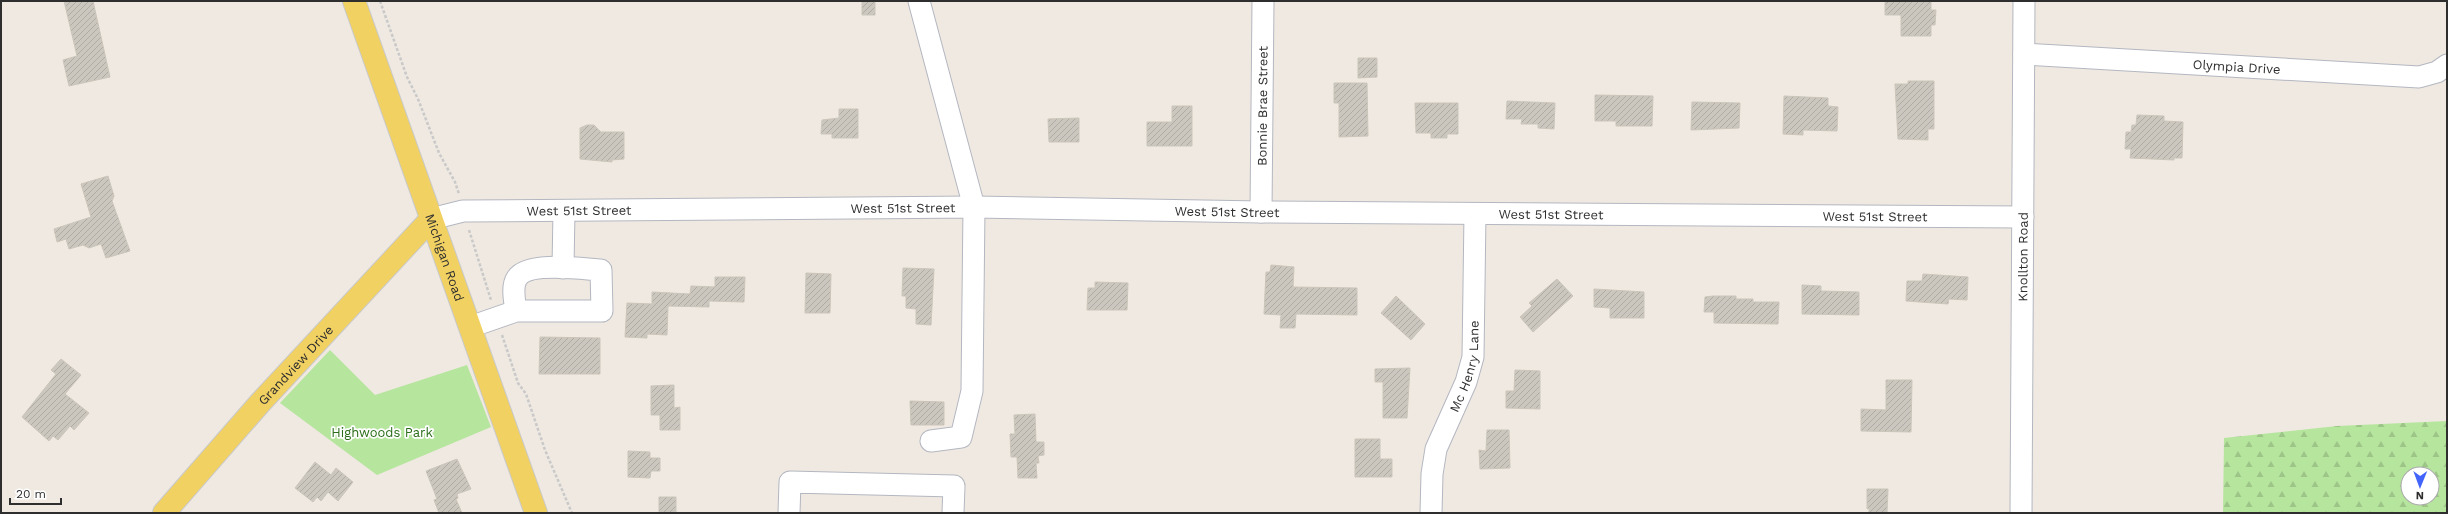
<svg xmlns="http://www.w3.org/2000/svg" width="2448" height="514" viewBox="0 0 2448 514" font-family="'Work Sans',sans-serif">
	<style>
		.forest { fill: url(#forest-firs); fill-rule: evenodd }
		.park { fill: #b6e59e }
		.building { fill: url(#building-hatch); stroke: #cbc5ba }
		.lines { fill: none; stroke-linecap: round; stroke-linejoin: round }
		.minor-casing { stroke: #b4b7c1; stroke-width: 23 }
		.major-casing { stroke: #c9c9c9; stroke-width: 24 }
		.path { stroke: #c9c9c9; stroke-width: 2.5; stroke-dasharray: 3 2; stroke-linecap: butt }
		.minor { stroke: #fff; stroke-width: 21 }
		.major { stroke: #f2d163; stroke-width: 22 }
		.labels { text-anchor: middle; stroke-width: 3.5; stroke-linejoin: round; paint-order: stroke }
		.street-label { font-size: 13px; fill: #2e2e2e; stroke: #fff }
		.park-label { font-size: 13px; fill: #2c6e1b; stroke: #fff }
	</style>
	<defs>
		<pattern id="forest-firs" width="22" height="20" patternUnits="userSpaceOnUse"><rect width="22" height="20" fill="#b6e59e"/><path d="M5 1l3.5 6h-7zM16 11l3.5 6h-7z" fill="#9dc588"/></pattern>
		<pattern id="building-hatch" width="6" height="6" patternUnits="userSpaceOnUse"><rect width="6" height="6" fill="#cbc7bf"/><path d="M-1 1l2-2M0 6l6-6M5 7l2-2" fill="none" stroke="#afaba4"/></pattern>
	</defs>
	<rect width="100%" height="100%" fill="#efe9e1"/>
	<!-- forest -->
	<path class="forest" d="M2447 421V513H2223L2224 438 2337 426ZM2408 474H2432V498H2408Z"/>
	<!-- park -->
	<path class="park" d="M330 350 375 395 467 365 491 427 377 475 280 403Z"/>
	<!-- building -->
	<path class="building" d="M64 1H93L110 77 69 86 63 60 77 56Z
		M862 1H875V15H862Z
		M1885 1H1931V10H1936L1935 25H1931V36H1901V15H1885Z
		M1358 58H1377V77L1358 78Z
		M1908 81H1934V129H1928V140L1898 139 1895 84H1908Z
		M1334 83H1367L1368 136 1339 137V103H1334Z
		M1595 95 1653 96 1652 126H1616V121H1595Z
		M1784 96 1828 98V106L1838 107 1837 131 1803 130V135L1783 134Z
		M1507 101 1555 103 1554 129 1538 128V124H1521L1522 119H1506Z
		M1692 102 1740 103 1739 128 1691 130Z
		M1415 103H1458V134H1447V138H1431V133H1416Z
		M1172 106H1192V146H1147V122H1172Z
		M839 109H858V138H832V134H821L822 120 839 118Z
		M2137 115 2164 116V121L2183 122 2182 158H2174V160L2130 158 2131 149H2125L2126 132H2131L2132 125H2136Z
		M1079 118V142H1049L1048 119Z
		M587 125H594L601 132H624V159L612 160V162L580 159V128Z
		M108 176 114 196 112 201 130 251 106 258 101 244 89 248 83 245 69 249 66 239 57 242 54 229 91 217 81 184Z
		M1271 265 1294 267 1293 287 1357 288V315L1296 314 1295 328H1280L1281 315 1264 314 1266 272H1270Z
		M903 268 934 269 931 325 916 324V309L906 308V296H902Z
		M806 273 831 274 830 313H805Z
		M1923 274 1968 277 1967 300 1949 299 1948 304 1906 301 1907 281H1922Z
		M715 277H745L744 302 709 301V307L668 306 667 335 647 334V338L625 337 627 303 652 304V292L690 294 691 286 715 287Z
		M1557 279 1573 296 1533 332 1520 317 1532 306 1529 303Z
		M1095 282 1128 283 1127 310H1087L1088 288H1095Z
		M1802 285 1821 286V291L1859 292V315L1802 314Z
		M1594 289 1644 292V318H1610V308L1594 307Z
		M1396 296 1425 324 1411 340 1381 313Z
		M1713 296H1736V299H1753V302H1779L1778 324 1714 323V312H1704L1705 297Z
		M540 337 600 338V374H539Z
		M61 359 81 375 65 394 89 413 74 430 70 426 58 440 53 436 49 441 22 417 56 374 51 370Z
		M1410 368 1407 418H1383V382H1375V369Z
		M1515 370 1540 371V409L1506 408V391H1514Z
		M1886 380H1912L1911 432 1861 431V409L1886 410Z
		M674 385V408L680 407V430H660V415H651V386Z
		M910 401 944 402V425H911Z
		M1035 414 1036 442H1044V455L1038 456 1039 463H1036L1037 478H1018L1017 457H1011L1010 434H1015L1014 415Z
		M1487 430H1509L1510 468 1480 469 1479 450 1486 451Z
		M1355 439H1380V459H1392V477H1355Z
		M628 451 650 452V458H660V471H651L650 478 628 477Z
		M457 459 471 489 457 494 458 498 456 499 462 513H439L434 500 437 499 426 471Z
		M315 462 331 475 336 468 353 482 338 501 328 492 321 501 317 497 313 502 295 488Z
		M1867 489H1888L1887 513H1869V508L1867 509Z
		M659 497H676V513H659Z"/>
	<g class="lines">
		<!-- minor casing -->
		<g class="minor-casing">
			<g id="minor">
				<path d="M919 1 974 207 972 391 961 437 931 441"/>
				<path id="s1" d="M2024 54 2419 77 2437 72 2447 65"/>
				<path id="s2" d="M1261 212 1263 1"/>
				<path id="s3" d="M431 219 463 211 974 207 1261 212 2023 217"/>
				<path d="M563 268 564 211"/>
				<path d="M470 327 516 311H602L601 270C583 269 528 261 517 278 511 287 515 302 516 311"/>
				<path d="M789 513 790 482 954 486 953 513"/>
				<path id="s4" d="M1431 513 1432 474 1436 449 1466 382 1473 357 1475 214"/>
				<path id="s5" d="M2021 513 2024 1"/>
			</g>
		</g>
		<!-- major casing -->
		<g class="major-casing">
			<g id="major">
				<path id="s6" d="M354 1 536 513"/>
				<path id="s7" d="M164 513 260 403 431 219"/>
			</g>
		</g>
		<!-- path -->
		<path class="path" d="M380 1 407 77 418 99 439 153 455 182 459 194
			M469 230 491 300
			M502 335 518 383 526 394 545 450 572 513"/>
		<!-- minor -->
		<use href="#minor" class="minor"/>
		<!-- major -->
		<use href="#major" class="major"/>
	</g>
	<g class="labels">
		<!-- street labels -->
		<g class="street-label">
			<text dy="5" stroke="none"><textPath href="#s1" startOffset="213">Olympia Drive</textPath></text>
			<text dy="5" stroke="none"><textPath href="#s2" startOffset="106">Bonnie Brae Street</textPath></text>
			<text dy="5" stroke="none"><textPath href="#s3" startOffset="473">West 51st Street</textPath></text>
			<text dy="5" stroke="none"><textPath href="#s3" startOffset="149">West 51st Street</textPath></text>
			<text dy="5" stroke="none"><textPath href="#s3" startOffset="797">West 51st Street</textPath></text>
			<text dy="5" stroke="none"><textPath href="#s3" startOffset="1121">West 51st Street</textPath></text>
			<text dy="5" stroke="none"><textPath href="#s3" startOffset="1445">West 51st Street</textPath></text>
			<text dy="5" stroke="none"><textPath href="#s6" startOffset="272">Michigan Road</textPath></text>
			<text dy="5" stroke="none"><textPath href="#s5" startOffset="256">Knollton Road</textPath></text>
			<text dy="5" stroke="none"><textPath href="#s7" startOffset="198">Grandview Drive</textPath></text>
			<text dy="5" stroke="none"><textPath href="#s4" startOffset="153">Mc Henry Lane</textPath></text>
		</g>
		<!-- park labels -->
		<g class="park-label">
			<text x="382" y="437">Highwoods Park</text>
		</g>
	</g>
	<!-- border -->
	<rect width="2448" height="514" fill="none" stroke="#2e2e2e" stroke-width="4"/>
	<!-- north arrow -->
	<g transform="translate(2420 486) rotate(181)"><circle r="19" fill="#ffffff" stroke="#ababab"/>
	<path d="M0-3L7 15L0 10L-7 15Z" fill="#4264fb"/>
	<text y="-6" font-size="11" font-weight="bold" text-anchor="middle" fill="#2e2e2e">N</text>
	</g>
	<!-- scale -->
	<path d="M10 498v6h51v-6" fill="none" stroke="#2e2e2e" stroke-width="2"/>
	<text x="16" y="498" font-size="12" fill="#2e2e2e" stroke="#ffffff" stroke-width="3" paint-order="stroke">20 m</text>
</svg>
